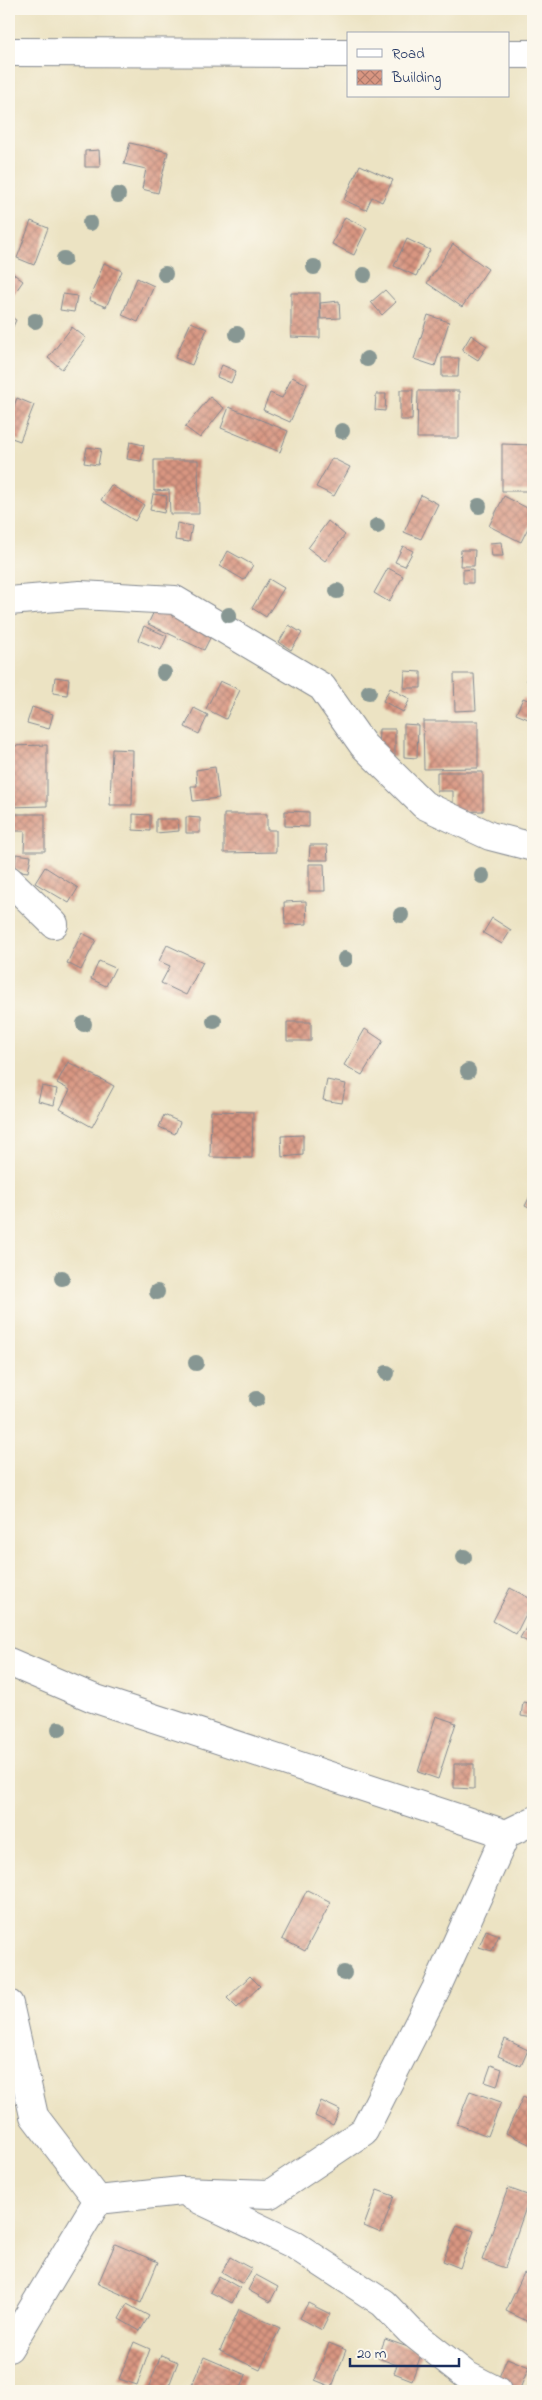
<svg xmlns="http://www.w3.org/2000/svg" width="542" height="2400" viewBox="0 0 542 2400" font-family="'Indie Flower',sans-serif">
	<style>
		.building { fill: url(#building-cross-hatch) }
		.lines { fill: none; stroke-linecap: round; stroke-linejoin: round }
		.street-casing { stroke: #848990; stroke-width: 30 }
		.secondary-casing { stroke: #848990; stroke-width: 30 }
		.street { stroke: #fff; stroke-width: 28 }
		.secondary { stroke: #fff; stroke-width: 28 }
		.tree { fill: #879793 }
	</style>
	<defs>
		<pattern id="building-cross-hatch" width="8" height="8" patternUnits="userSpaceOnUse" patternTransform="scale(1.25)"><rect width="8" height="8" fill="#d99681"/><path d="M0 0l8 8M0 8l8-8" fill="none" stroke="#af7b6d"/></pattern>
	</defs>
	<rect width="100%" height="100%" fill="#fbf7ec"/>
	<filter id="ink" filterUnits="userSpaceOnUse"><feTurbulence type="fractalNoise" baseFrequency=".02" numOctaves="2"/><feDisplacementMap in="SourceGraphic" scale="10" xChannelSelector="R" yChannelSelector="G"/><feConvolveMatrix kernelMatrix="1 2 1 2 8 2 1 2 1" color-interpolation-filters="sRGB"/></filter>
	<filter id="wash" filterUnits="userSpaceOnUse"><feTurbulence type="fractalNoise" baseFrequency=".0096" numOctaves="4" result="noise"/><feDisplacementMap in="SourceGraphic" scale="20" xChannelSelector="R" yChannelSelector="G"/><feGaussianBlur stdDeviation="1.12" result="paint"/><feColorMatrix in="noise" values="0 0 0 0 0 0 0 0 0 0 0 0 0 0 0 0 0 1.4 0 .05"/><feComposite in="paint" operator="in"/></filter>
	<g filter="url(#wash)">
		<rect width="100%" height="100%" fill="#ece3c3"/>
		<g id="blocks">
			<!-- building -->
			<path class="building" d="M130 143 168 152 158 193 142 189 146 169 124 164Z
				M99 150 100 167H85V151Z
				M360 165 393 180 382 202 372 197 366 210 344 200Z
				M345 217 367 228 354 255 332 244Z
				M31 221 48 228 34 265 17 258Z
				M407 239 430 250 416 276 394 266Z
				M453 244 488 269 462 307 427 283Z
				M104 263 122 271 106 307 89 300Z
				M11 272 23 281 14 294 9 290V275Z
				M137 278 154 286 138 322 122 315Z
				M385 290 396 302 382 315 371 302Z
				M291 293H320V338L291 337Z
				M63 294 77 296 74 312 60 310Z
				M339 301 340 318 321 319 320 303Z
				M428 315 449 322 435 366 414 359Z
				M9 316 16 320 9 335Z
				M191 322 207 329 192 365 175 358Z
				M72 327 86 338 62 369 48 358Z
				M471 335 487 346 478 360 462 350Z
				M442 358H459L458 377H442Z
				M222 365 236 371 231 383 217 377Z
				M292 377 307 384 290 422 263 410 270 393 282 398Z
				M400 390H413L412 420H400Z
				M418 391H459V438H417Z
				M376 394H386L385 411 375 410Z
				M210 397 224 408 200 438 185 427Z
				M17 398 34 405 20 441 9 437V419Z
				M229 407 288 431 280 452 221 428Z
				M130 442 144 445 141 461 127 459Z
				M502 444 533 445V491H502Z
				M87 447 101 449 98 465 84 463Z
				M332 458 350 467 334 496 316 487Z
				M154 460H198L199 514H170L169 490 154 491Z
				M111 485 144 505 135 521 101 500Z
				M153 494 167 496 164 513 150 510Z
				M421 495 438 504 421 539 404 532Z
				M504 496 533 511V518L521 542 489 526Z
				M328 521 345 535 325 561 308 548Z
				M177 523 192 526 189 542 175 540Z
				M501 542 503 556H492L490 543Z
				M403 546 413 551 405 566 395 562Z
				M461 550H475L474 566H460Z
				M228 551 253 565 244 580 220 566Z
				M388 568 403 576 389 602 374 593Z
				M473 569V583H463V570Z
				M269 579 284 588 266 617 252 608Z
				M157 605 213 632 204 650 148 624Z
				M289 625 302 633 291 650 279 642Z
				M144 626 167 636 161 650 138 640Z
				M533 664V683L526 680Z
				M405 671 421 672V688H404Z
				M454 674H474L476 710 455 711Z
				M55 677 69 679 67 695 53 693Z
				M220 681 240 690 226 719 206 709Z
				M390 688 410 699 403 712 383 701Z
				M523 698 533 702V721L516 714Z
				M32 707 53 714 49 729 27 723Z
				M194 708 208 715 199 734 185 727Z
				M423 721H478V768L424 769Z
				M404 724 418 725 417 758 404 757Z
				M379 729H395V757H378Z
				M47 745V806L9 807V746Z
				M112 749 133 750 132 805H110Z
				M215 767 219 798 193 801 191 786H197L196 770Z
				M437 772H483V811L453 812V791H437Z
				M285 811 309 812V827L285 826Z
				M10 814H45V851H24L25 831H10Z
				M133 814 150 815V831L133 830Z
				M224 814H267V830H276V852L224 853Z
				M186 817 200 818V833H186Z
				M156 819H178L179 831 156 833Z
				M310 845H327L328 860H309Z
				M16 854 31 856 28 872 14 870Z
				M309 864H324L325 891H309Z
				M45 867 78 888 69 903 35 883Z
				M306 901 307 924 285 925 284 902Z
				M492 918 511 930 502 944 483 933Z
				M82 933 96 940 81 970 67 963Z
				M167 945 203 962 186 995 161 983 170 966 159 961Z
				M99 961 115 968 106 986 91 979Z
				M287 1022H311V1041H287Z
				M365 1029 383 1041 362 1075 344 1065Z
				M68 1062 114 1086 92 1127 60 1109 70 1090 57 1083Z
				M327 1080 346 1084 342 1103 323 1100Z
				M42 1086 57 1089 54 1105 38 1101Z
				M211 1111 253 1112 252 1158 210 1157Z
				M164 1115 180 1122 175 1134 159 1127Z
				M303 1135V1155L282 1157 281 1136Z
				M533 1190V1210L525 1206Z
				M510 1588 533 1600 516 1634 493 1621Z
				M527 1626 533 1630 532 1644 520 1638Z
				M523 1702 533 1704V1718L521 1716Z
				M436 1716 456 1723 438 1779 418 1772Z
				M454 1764H474V1789L454 1788Z
				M307 1890 331 1902 305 1951 282 1939Z
				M486 1930 499 1935 492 1951 479 1947Z
				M250 1976 260 1986 237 2008 227 1998Z
				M505 2039 528 2050 521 2066 498 2056Z
				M491 2065 502 2069 497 2086 485 2082Z
				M470 2091 501 2102 488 2136 457 2124Z
				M523 2097 533 2102V2146L506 2133Z
				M321 2101 340 2110 333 2125 315 2116Z
				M508 2188 530 2196 505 2268 482 2260Z
				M377 2190 394 2196 381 2233 364 2226Z
				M457 2225 474 2231 460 2268 443 2261Z
				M115 2244 158 2262 141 2303 98 2284Z
				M230 2257 252 2269 243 2284 222 2272Z
				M524 2273 533 2278V2324L506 2311Z
				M256 2275 278 2287 270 2302 248 2290Z
				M219 2276 240 2288 232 2303 210 2292Z
				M308 2303 330 2314 322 2330 300 2318Z
				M127 2304 149 2316 140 2331 119 2319Z
				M239 2309 280 2328 260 2370 220 2351Z
				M385 2339 422 2352 412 2380 394 2373 397 2365 378 2358Z
				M134 2342 150 2349 137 2385 119 2379Z
				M329 2343 346 2350 332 2387 315 2380Z
				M161 2355 178 2362 167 2391H147Z
				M204 2357 246 2375 240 2391H189Z
				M507 2358 529 2367 519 2391 497 2382Z"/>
		</g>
	</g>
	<g filter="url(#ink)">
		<use href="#blocks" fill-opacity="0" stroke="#848990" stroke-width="1"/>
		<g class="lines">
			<!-- street casing -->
			<g class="street-casing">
				<path id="street" d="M9 601 80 595 175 600 322 687 363 745 424 805 490 836 533 847
					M9 880 54 924
					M9 1662 93 1698 506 1834
					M9 2004 34 2116 98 2200 9 2348
					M192 2196 293 2244 383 2303 410 2331 466 2375 497 2391
					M98 2200 181 2191 270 2194 364 2131 436 1989 506 1834 533 1821"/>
			</g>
			<!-- secondary casing -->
			<g class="secondary-casing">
				<path id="secondary" d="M9 52 348 53
					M508 54H533"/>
			</g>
			<!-- street -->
			<use href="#street" class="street"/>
			<!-- secondary -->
			<use href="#secondary" class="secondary"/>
		</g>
		<!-- trees -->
		<g class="tree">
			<circle cx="118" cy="195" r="8"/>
			<circle cx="90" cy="223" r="8"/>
			<circle cx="64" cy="259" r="8"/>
			<circle cx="314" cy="267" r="8"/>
			<circle cx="165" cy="274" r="8"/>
			<circle cx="364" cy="275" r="8"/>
			<circle cx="35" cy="321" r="8"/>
			<circle cx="237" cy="334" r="8"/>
			<circle cx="367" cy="359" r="8"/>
			<circle cx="342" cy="431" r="8"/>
			<circle cx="479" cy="506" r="8"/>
			<circle cx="377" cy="526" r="8"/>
			<circle cx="337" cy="591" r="8"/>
			<circle cx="229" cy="615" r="8"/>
			<circle cx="164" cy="673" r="8"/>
			<circle cx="369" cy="692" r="8"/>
			<circle cx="482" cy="876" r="8"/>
			<circle cx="401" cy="915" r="8"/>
			<circle cx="345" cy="959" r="8"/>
			<circle cx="214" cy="1021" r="8"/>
			<circle cx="84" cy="1024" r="8"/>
			<circle cx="468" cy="1071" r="8"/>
			<circle cx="62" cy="1278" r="8"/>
			<circle cx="157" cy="1292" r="8"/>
			<circle cx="196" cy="1363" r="8"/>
			<circle cx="387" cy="1373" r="8"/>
			<circle cx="257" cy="1399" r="8"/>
			<circle cx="464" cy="1557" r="8"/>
			<circle cx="59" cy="1729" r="8"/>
			<circle cx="344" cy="1973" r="8"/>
		</g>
	</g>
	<!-- margin -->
	<rect width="542" height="2400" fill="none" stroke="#fbf7ec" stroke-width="30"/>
	<!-- legend -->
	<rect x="347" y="32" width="162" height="65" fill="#fbf7ec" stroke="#a1a7b3"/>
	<rect x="357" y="49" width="25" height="8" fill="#ffffff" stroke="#a1a7b3"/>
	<text x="392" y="58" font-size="15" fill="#1b2f5e">Road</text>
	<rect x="357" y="70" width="25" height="15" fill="url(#building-cross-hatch)" stroke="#a1a7b3"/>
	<text x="392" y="82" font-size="15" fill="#1b2f5e">Building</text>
	<!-- scale -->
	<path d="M350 2358v8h109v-8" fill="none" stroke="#1b2f5e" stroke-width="2.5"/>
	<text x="357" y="2358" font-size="15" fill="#1b2f5e" stroke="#fbf7ec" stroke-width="4" paint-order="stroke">20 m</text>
</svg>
